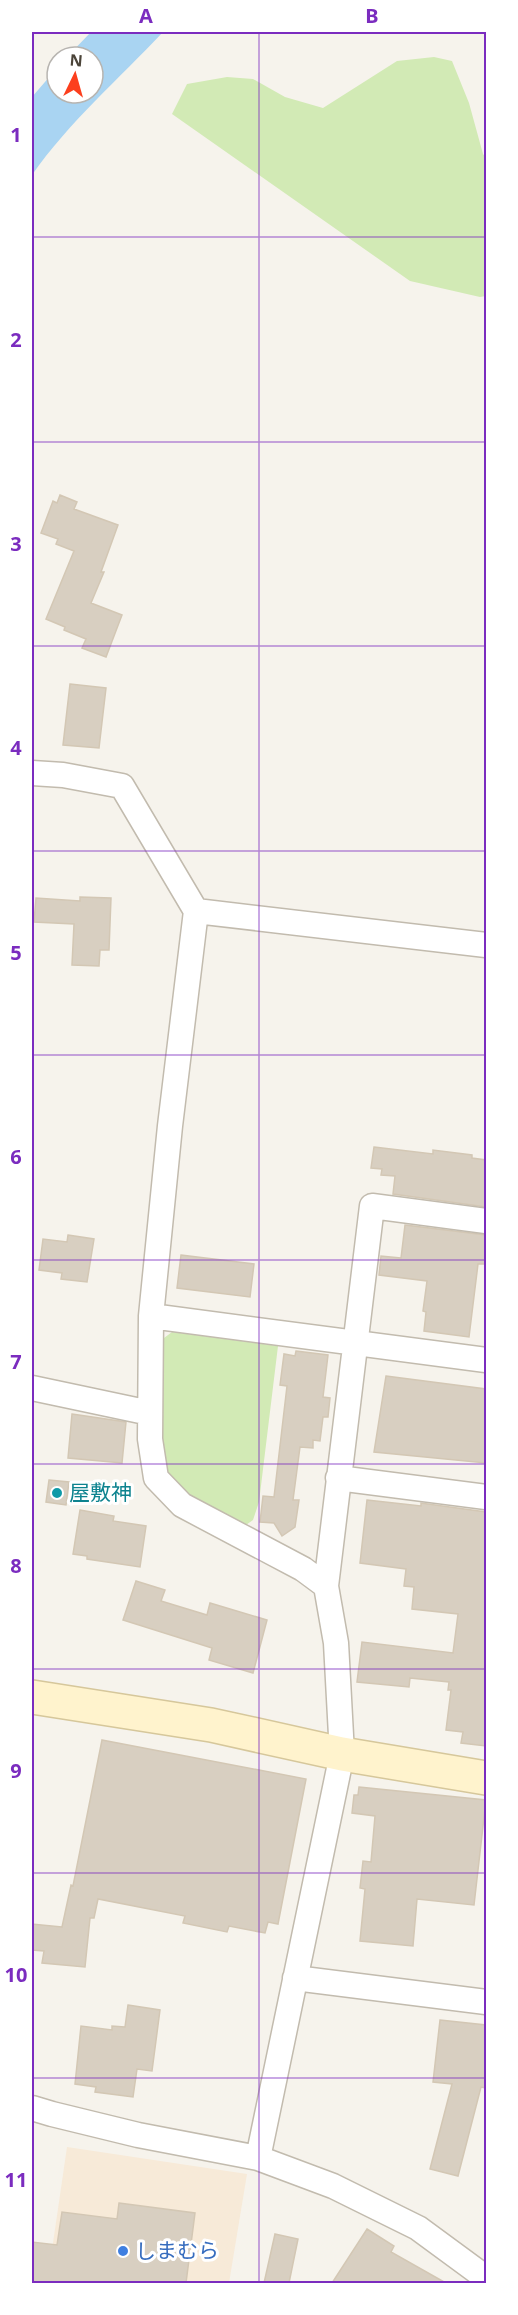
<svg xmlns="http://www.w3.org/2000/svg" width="518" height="2315" viewBox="0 0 518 2315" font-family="'Noto Sans','Noto Sans JP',sans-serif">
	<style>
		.commercial { fill: #f7ead8 }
		.green { fill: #d2eab5 }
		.water { fill: #a9d4f2 }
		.building { fill: #d8cfc1; stroke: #d3c7b4; stroke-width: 1.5 }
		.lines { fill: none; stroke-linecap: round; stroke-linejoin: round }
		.street-casing { stroke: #c2bbae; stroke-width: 27 }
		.secondary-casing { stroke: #d6c79b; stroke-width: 36 }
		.street { stroke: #fff; stroke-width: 24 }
		.secondary { stroke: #fff3cd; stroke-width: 33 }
		.grid { fill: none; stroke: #7b2cbf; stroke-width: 1.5; stroke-opacity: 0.55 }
		.culture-dot { fill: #0f9aa8; stroke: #fff; stroke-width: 2 }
		.shop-dot { fill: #3f7fe0; stroke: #fff; stroke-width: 2 }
		.labels { text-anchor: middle; stroke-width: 6; stroke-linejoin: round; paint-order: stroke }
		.culture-label { font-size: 21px; fill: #0d838f; stroke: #fff; text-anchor: start }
		.shop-label { font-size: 21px; fill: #366cbe; stroke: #fff; text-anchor: start }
		.neatline { fill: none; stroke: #7b2cbf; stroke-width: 2 }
		.grid-label { font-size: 20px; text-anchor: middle; font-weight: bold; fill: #7b2cbf }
	</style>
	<rect width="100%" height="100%" fill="#f6f3ec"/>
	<!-- commercial -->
	<path class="commercial" d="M67 2147 247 2174 229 2283 47 2284Z"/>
	<!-- green -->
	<path class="green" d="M434 57 452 61 469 103 483 154 486 158V296L480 297 410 281 172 114 187 84 227 77 253 79 285 97 323 108 397 61Z
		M172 1332 278 1346 259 1502 253 1520 246 1525 192 1499 161 1468 160 1349 164 1338Z"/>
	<!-- water -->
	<path class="water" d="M91 32H163C119 79 69 122 32 175V97L57 68V93H93V57H67Z"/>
	<!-- building -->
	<path class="building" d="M60 495 77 502 74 509 118 525 101 572H104L91 603 122 615 106 657 82 648 86 639 64 630 65 627 46 619 74 551 56 544 58 539 41 533 53 501 57 503Z
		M70 684 106 688 99 748 63 745Z
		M80 897 111 898 109 950H100L99 966 72 965 74 924 34 922 36 898 80 901Z
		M374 1147 433 1154V1150L472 1155V1158L486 1160V1207L393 1194 395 1176 381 1175 382 1169 371 1168Z
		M405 1225 486 1235 485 1264H478L469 1337 424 1331 426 1312 423 1311 427 1281 379 1275 381 1256 401 1258Z
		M68 1235 94 1239 87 1282 61 1279 62 1273 39 1270 43 1239 67 1242Z
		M181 1255 254 1264 250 1297 177 1288Z
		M296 1351 328 1355 323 1397 330 1398 328 1417H323L320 1441 313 1440V1448L300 1447 293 1500H299L295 1527 282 1536 274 1523 260 1522 263 1496 274 1497 287 1386 280 1385 284 1354 295 1356Z
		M386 1376 486 1389V1463L374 1452Z
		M72 1414 126 1422 122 1463 68 1458Z
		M49 1480 69 1482 66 1505 46 1502Z
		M367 1500 421 1506V1503L486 1512V1746L461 1743 463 1732 446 1730 451 1690H448L449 1682 410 1678 409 1687 357 1682 362 1642 453 1653 458 1614 412 1609 414 1587 404 1586 406 1569 360 1563Z
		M80 1510 114 1516 113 1521 146 1526 140 1567 87 1559V1556L73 1554Z
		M136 1581 165 1590 161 1601 207 1615 210 1603 267 1620 253 1673 209 1660 212 1648 123 1620Z
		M102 1740 306 1779 278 1924 268 1922 265 1933 229 1926 227 1932 183 1923 185 1916 98 1899 94 1918H90L85 1967 42 1963 44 1951 32 1950V1924L62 1927 71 1885 73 1886Z
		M359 1787 486 1800 474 1905 417 1899 413 1946 360 1941 365 1889 360 1888 363 1861 371 1862 375 1816 352 1813 354 1795H358Z
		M128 2005 160 2010 152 2071 137 2069 133 2097 95 2092 96 2087 75 2084 81 2026 112 2030V2026L125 2027Z
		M440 2020 486 2025V2088L481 2087 458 2176 430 2169 452 2084 433 2082Z
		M119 2203 195 2213 186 2283H32V2242L57 2245 62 2212 117 2219Z
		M367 2229 394 2246 391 2252 446 2283H332Z
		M275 2234 298 2239 289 2283H264Z"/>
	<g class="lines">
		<!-- street casing -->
		<g class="street-casing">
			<path id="street" d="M32 773 63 775 122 786 196 911 170 1126 151 1316 150 1439 156 1478 182 1505 303 1569 326 1586 336 1643 342 1754 258 2158
				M196 911 486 945
				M151 1316 486 1360
				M32 1388 150 1413
				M338 1478 486 1497
				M326 1586 372 1206 486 1221
				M295 1978 486 2002
				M32 2108 52 2114 138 2135 258 2158 333 2186 418 2228 486 2278"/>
		</g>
		<!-- secondary casing -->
		<g class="secondary-casing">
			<path id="secondary" d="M32 1697 211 1725 342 1754 486 1778"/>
		</g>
		<!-- street -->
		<use href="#street" class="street"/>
		<!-- secondary -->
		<use href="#secondary" class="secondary"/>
	</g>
	<!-- grid -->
	<path class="grid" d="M259 32V2284M32 237H486M32 442H486M32 646H486M32 851H486M32 1055H486M32 1260H486M32 1464H486M32 1669H486M32 1873H486M32 2078H486"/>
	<!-- markers -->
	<circle class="culture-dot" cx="57" cy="1493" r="6"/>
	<circle class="shop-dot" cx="123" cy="2251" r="6"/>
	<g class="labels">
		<!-- culture labels -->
		<g class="culture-label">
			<text x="69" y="1500">屋敷神</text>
		</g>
		<!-- shop labels -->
		<g class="shop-label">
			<text x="135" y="2258">しまむら</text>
		</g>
	</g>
	<!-- border -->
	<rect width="518" height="2315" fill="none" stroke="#ffffff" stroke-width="66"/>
	<!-- north arrow -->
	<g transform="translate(75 75) rotate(5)"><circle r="28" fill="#ffffff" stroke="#b7b4b0" stroke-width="1.5"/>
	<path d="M0-4.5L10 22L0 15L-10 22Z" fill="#fc3f1d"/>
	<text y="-9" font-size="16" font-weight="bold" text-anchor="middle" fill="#4b4439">N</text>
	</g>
	<rect x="33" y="33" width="452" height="2249" class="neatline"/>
	<g class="grid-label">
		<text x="146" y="23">A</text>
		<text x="372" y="23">B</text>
		<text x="16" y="142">1</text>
		<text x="16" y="347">2</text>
		<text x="16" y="551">3</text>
		<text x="16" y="755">4</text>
		<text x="16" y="960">5</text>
		<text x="16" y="1164">6</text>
		<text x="16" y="1369">7</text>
		<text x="16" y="1573">8</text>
		<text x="16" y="1778">9</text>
		<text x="16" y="1982">10</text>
		<text x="16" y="2187">11</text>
	</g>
</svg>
